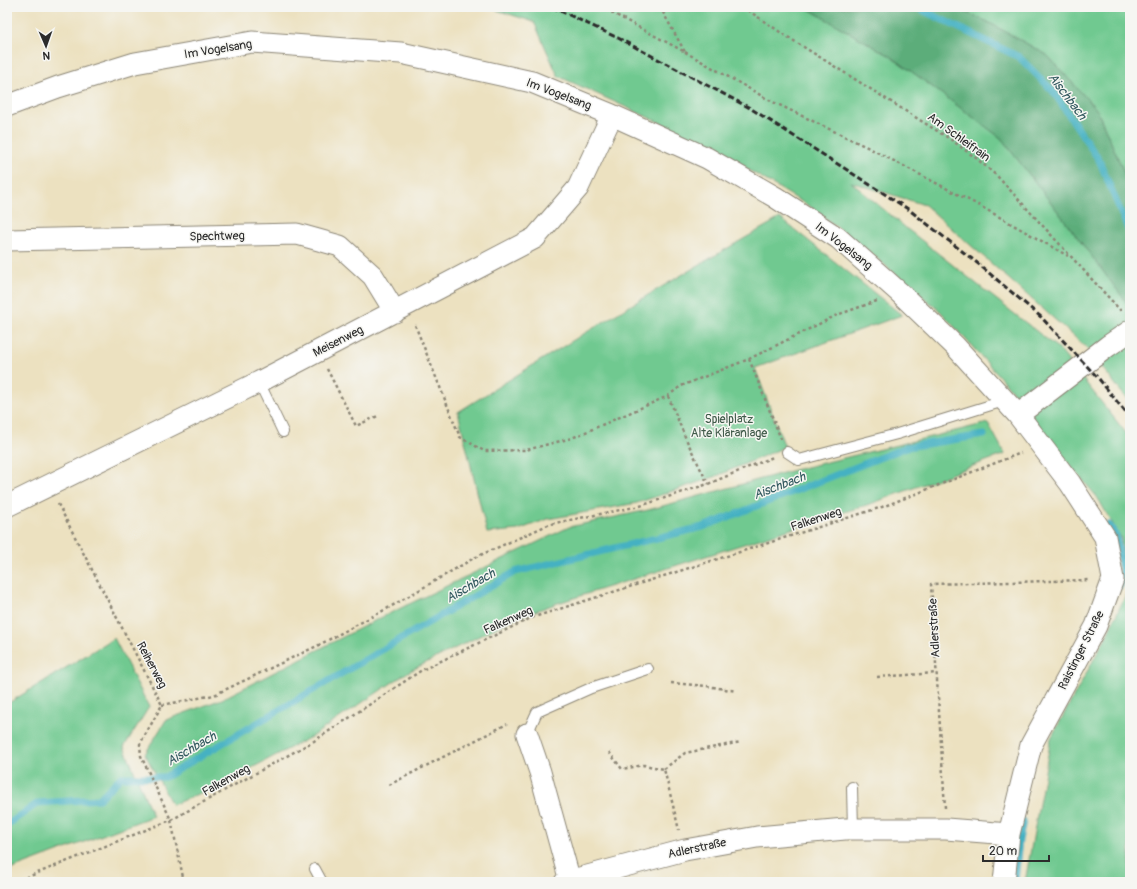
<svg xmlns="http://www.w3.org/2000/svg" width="1137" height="889" viewBox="0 0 1137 889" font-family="Pangolin,sans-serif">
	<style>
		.green { fill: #6fc990; stroke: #4d7a5e }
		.forest { fill: #5bad7a; stroke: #436c52 }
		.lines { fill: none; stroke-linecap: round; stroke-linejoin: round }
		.stream { stroke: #45b1c2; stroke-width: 7 }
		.lane-casing { stroke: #8c8676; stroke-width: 12 }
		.street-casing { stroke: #8c8676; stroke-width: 23 }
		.path { stroke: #8c8676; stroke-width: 2.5; stroke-dasharray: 3 3; stroke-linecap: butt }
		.lane { stroke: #fff; stroke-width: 10 }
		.street { stroke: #fff; stroke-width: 21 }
		.rail { stroke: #2b2b2b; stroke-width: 3; stroke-dasharray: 6 3; stroke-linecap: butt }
		.labels { text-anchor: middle; stroke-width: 3; stroke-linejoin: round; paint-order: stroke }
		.street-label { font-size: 12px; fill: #2b2b2b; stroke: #f6f6f2 }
		.park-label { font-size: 12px; fill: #3f5a49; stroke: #f6f6f2 }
		.water-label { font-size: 13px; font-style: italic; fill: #345a60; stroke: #f6f6f2 }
	</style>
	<rect width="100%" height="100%" fill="#f6f6f2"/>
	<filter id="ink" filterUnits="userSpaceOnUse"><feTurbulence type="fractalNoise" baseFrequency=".025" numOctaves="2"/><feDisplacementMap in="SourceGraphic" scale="8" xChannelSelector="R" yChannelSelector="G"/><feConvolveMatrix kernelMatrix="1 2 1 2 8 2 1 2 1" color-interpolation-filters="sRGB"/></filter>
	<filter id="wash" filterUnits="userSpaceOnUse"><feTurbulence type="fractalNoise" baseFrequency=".012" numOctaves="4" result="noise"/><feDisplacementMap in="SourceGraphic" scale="16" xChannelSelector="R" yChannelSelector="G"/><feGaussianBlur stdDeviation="0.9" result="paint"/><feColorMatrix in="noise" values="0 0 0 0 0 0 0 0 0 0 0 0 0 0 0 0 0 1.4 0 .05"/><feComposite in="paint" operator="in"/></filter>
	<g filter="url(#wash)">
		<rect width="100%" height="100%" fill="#ece1c0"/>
		<!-- green -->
		<path class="green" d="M487 7H805L892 57 1001 138 1059 213 1130 307V403L1086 347 925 205 851 182 906 228 1059 349 1130 438V882H1025L1051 738 1106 637 1128 590 1121 538 1097 497 1068 463 1008 386 940 311 867 250 812 208 702 142 558 76 534 22Z
			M953 7H1130V186L1097 110 1047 55 986 21Z
			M780 218 902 315 755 368 785 447 714 477 637 503 548 519 518 530 487 533 458 412C564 345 671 280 780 218Z
			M988 423 1005 454 873 503 558 603 513 619 408 672 311 737 221 784 172 805 145 754 166 720 222 699 376 620 569 527 648 510 794 470Z
			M114 638 149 707 124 747 153 816 7 871V704Z"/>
		<!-- forest -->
		<path class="forest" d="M805 7H953L986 21 1047 55 1097 110 1130 186V307L1059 213 1001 138 892 57Z"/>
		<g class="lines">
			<!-- stream -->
			<path class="stream" d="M916 7 1019 57 1053 91 1099 160 1130 234
				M1109 525 1116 535 1123 577 1120 586
				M7 825 38 803 99 799 121 777H165L515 572 703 527 907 447 984 435
				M1015 882 1019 840 1023 821"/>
		</g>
	</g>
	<g filter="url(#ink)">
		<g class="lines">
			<!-- lane casing -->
			<g class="lane-casing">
				<path id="lane" d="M259 382 283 432
					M787 452 799 460 897 434 1004 401
					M527 734 537 712 591 688 648 669
					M852 787 853 830
					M315 869 322 882"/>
			</g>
			<!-- street casing -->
			<g class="street-casing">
				<path id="street" d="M7 106 58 87 135 63 252 42 401 53 532 82 612 115 707 158 775 197 838 238 900 293 955 346 1018 415 1070 483 1105 537 1113 579 1096 626 1031 745 1009 834 1004 882
					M7 240 297 234 340 246 373 276 395 312
					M1018 415 1108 346 1130 331
					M7 506 259 382 535 238 578 188 612 115
					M527 734 540 772 570 881
					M565 882 685 850 757 837 845 829H946L1009 834"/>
			</g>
			<!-- path -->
			<path class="path" d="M601 7 685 52 660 7
				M743 7 783 34 950 139 976 158 998 177 1121 311
				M685 52 769 100 871 149 980 206 1068 256
				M415 325 460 437 484 451 526 450 572 438 668 396 681 386 749 359 837 315 877 301
				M749 359 781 439
				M327 369 356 426 378 416
				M668 396 686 439 708 484
				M58 504 162 705 140 744 141 756 171 820 184 882
				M877 677 937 673
				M671 683 707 686 736 691
				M162 705 214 695 317 646 390 607 474 558 550 524 640 506 708 484 773 457
				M609 752 622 769 644 765 664 769 679 830
				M664 769 685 753 741 742
				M389 785 507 724
				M945 808 931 584 1090 580
				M15 882 171 820 314 741 422 670 531 618 882 507 1021 453"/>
			<!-- lane -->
			<use href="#lane" class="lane"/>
			<!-- street -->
			<use href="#street" class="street"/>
			<!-- rail -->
			<path class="rail" d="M552 7 618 38 750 108 908 209 976 262 1041 317 1099 379 1130 418"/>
		</g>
	</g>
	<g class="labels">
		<!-- street labels -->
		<g class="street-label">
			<text transform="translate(218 49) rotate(-9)" y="4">Im Vogelsang</text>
			<text transform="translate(559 94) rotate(21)" y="4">Im Vogelsang</text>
			<text transform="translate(959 137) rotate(36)" y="4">Am Schleifrain</text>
			<text transform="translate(217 236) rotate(-1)" y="4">Spechtweg</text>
			<text transform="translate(844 246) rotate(38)" y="4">Im Vogelsang</text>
			<text transform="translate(338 341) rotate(-27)" y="4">Meisenweg</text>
			<text transform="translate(816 519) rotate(-18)" y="4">Falkenweg</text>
			<text transform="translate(508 620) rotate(-24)" y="4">Falkenweg</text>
			<text transform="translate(934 628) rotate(-93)" y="4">Adlerstraße</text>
			<text transform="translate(1081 650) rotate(-63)" y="4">Raistinger Straße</text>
			<text transform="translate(152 665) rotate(62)" y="4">Reiherweg</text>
			<text transform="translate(226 780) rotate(-29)" y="4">Falkenweg</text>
			<text transform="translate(697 848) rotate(-12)" y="4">Adlerstraße</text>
		</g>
		<!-- park labels -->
		<g class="park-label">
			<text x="729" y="423">Spielplatz<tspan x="729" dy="14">Alte Kläranlage</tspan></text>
		</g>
		<!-- water labels -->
		<g class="water-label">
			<text transform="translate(1068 96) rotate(53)" y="5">Aischbach</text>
			<text transform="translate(779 485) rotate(-21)" y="5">Aischbach</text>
			<text transform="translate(470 585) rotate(-30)" y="5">Aischbach</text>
			<text transform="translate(191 748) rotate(-30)" y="5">Aischbach</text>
		</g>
	</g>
	<!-- margin -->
	<rect width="1137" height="889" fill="none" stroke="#f6f6f2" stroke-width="24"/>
	<!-- north arrow -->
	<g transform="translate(46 46) rotate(178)" stroke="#f6f6f2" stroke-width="3" paint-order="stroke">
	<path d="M0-3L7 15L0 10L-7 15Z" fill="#2b2b2b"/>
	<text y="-6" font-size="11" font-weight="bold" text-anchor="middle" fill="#2b2b2b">N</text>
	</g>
	<!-- scale -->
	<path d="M983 855v6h66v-6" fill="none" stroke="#2b2b2b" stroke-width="2"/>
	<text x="989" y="855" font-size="12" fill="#2b2b2b" stroke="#f6f6f2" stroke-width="3" paint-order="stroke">20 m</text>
</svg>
